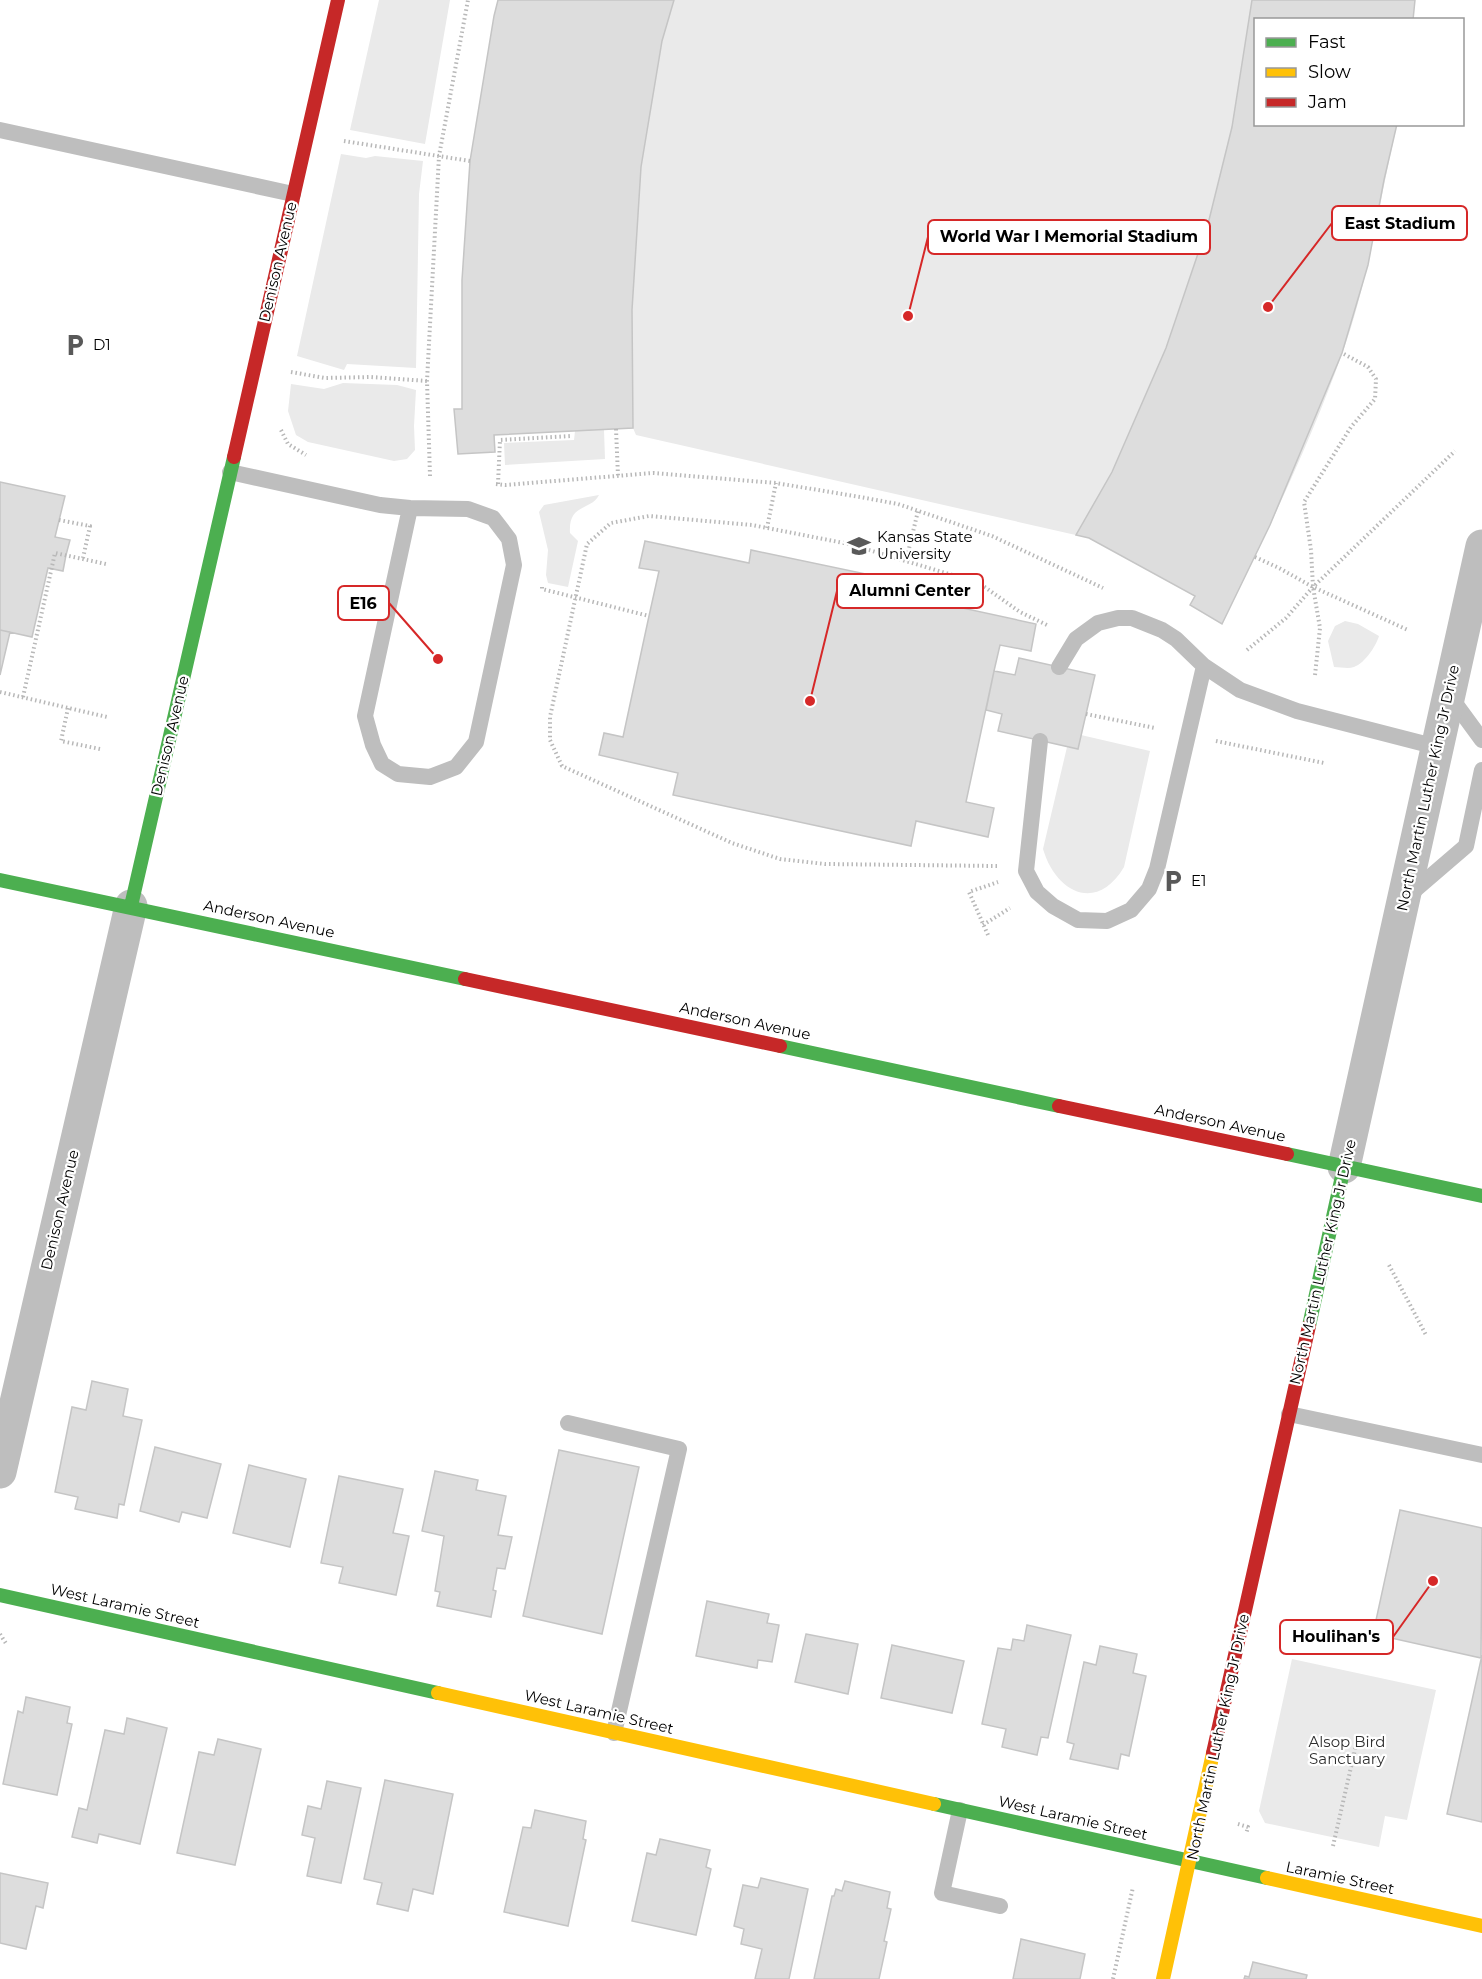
<svg xmlns="http://www.w3.org/2000/svg" width="1482" height="1979" viewBox="0 0 1482 1979" font-family="Montserrat,sans-serif">
	<style>
		.green { fill: #eaeaea }
		.building { fill: #ddd; stroke: #c5c5c5; stroke-width: 1.5 }
		.lines { fill: none; stroke-linecap: round; stroke-linejoin: round }
		.path { stroke: #b8b8b8; stroke-width: 4; stroke-dasharray: 1.5 3; stroke-linecap: butt }
		.lane { stroke: #bebebe; stroke-width: 16 }
		.street { stroke: #bebebe; stroke-width: 33 }
		.fast { stroke: #4caf50; stroke-width: 14 }
		.slow { stroke: #ffc107; stroke-width: 14 }
		.jam { stroke: #c62828; stroke-width: 14 }
		.labels { text-anchor: middle; stroke-width: 4.5; stroke-linejoin: round; paint-order: stroke }
		.street-label { font-size: 15px; fill: #000; stroke: #fff }
		.poi-label { font-size: 15px; fill: #000; stroke: #fff; text-anchor: start }
		.park-label { font-size: 15px; fill: #303030; stroke: #fff }
		.leader { fill: none; stroke: #d62828; stroke-width: 2 }
		.callout-dot { fill: #d62828; stroke: #fff; stroke-width: 2 }
		.callout { fill: #fff; stroke: #d62828; stroke-width: 2 }
		.callout-label { font-size: 16px; text-anchor: middle; font-weight: bold; fill: #000 }
	</style>
	<rect width="100%" height="100%" fill="#fff"/>
	<!-- green -->
	<path class="green" d="M379 0H450L425 144 350 130Z
		M498 0H1415L1413 19 1256 20V124L1397 125C1379 201 1369 280 1342 354 1309 446 1265 537 1222 624L1190 605 1195 595 1089 538 636 435 633 428 604 430 605 459 505 465 504 443 574 440 575 431 495 435V452L458 454 454 409H462L470 161 494 16Z
		M341 154 366 158 375 156 423 161 419 194 416 368 347 364 344 370 297 356Z
		M343 383 397 385 416 390 414 426 415 450 407 459 394 461 308 442 296 435 288 411 291 384 324 389Z
		M599 495C591 511 568 503 570 533L578 541 568 587 548 583 546 575 548 550 539 512 544 505Z
		M1345 621 1358 624 1379 636C1376 646 1365 663 1354 667 1348 669 1341 667 1334 667L1328 641 1335 626Z
		M1081 735 1150 751 1124 867C1097 913 1056 893 1043 849L1067 747 1078 749Z
		M1292 1659 1436 1690 1407 1820 1385 1816 1379 1847 1265 1823 1259 1811Z"/>
	<!-- building -->
	<path class="building" d="M498 0H674L662 41 641 167 632 310 633 428 494 435 495 452 458 454 454 409H462V280L470 161 494 16Z
		M1252 0H1415L1413 20H1256V124H1397L1384 180 1368 265 1342 353 1270 525 1222 624 1190 605 1195 596 1089 538 1076 535 1112 472 1166 348 1208 224 1232 127Z
		M0 482 65 496 55 537 70 540 66 555 63 571 48 568 32 637 0 630Z
		M645 541 749 563 751 550 947 591 944 604 1036 624 1031 651 1000 645 994 671 966 802 994 808 988 837 916 821 911 846 673 795 678 773 599 755 604 733 623 737 649 616 659 571 639 568Z
		M0 630 10 632 0 675Z
		M1019 658 1095 675 1078 749 998 731 1002 714 986 710 994 671 1015 675Z
		M92 1381 128 1389 123 1416 142 1420 124 1505 119 1504 117 1518 75 1509 78 1497 55 1492 72 1407 86 1410Z
		M155 1447 221 1464 207 1518 182 1512 179 1522 140 1511Z
		M559 1450 639 1467 602 1634 523 1616Z
		M249 1465 306 1479 290 1547 233 1533Z
		M435 1471 478 1480 476 1490 506 1496 498 1535 512 1537 505 1569 497 1568 493 1590 496 1591 491 1617 437 1606 440 1592 435 1591 444 1536 422 1531Z
		M339 1476 403 1489 393 1533 409 1536 396 1595 339 1583 343 1567 321 1563Z
		M1400 1510 1482 1528 1481 1658 1373 1634Z
		M707 1601 769 1614 767 1623 779 1625 772 1662 758 1660 757 1668 696 1656Z
		M1027 1625 1071 1635 1048 1738 1041 1737 1037 1755 1002 1747 1006 1729 982 1724 998 1648 1011 1650 1013 1639 1024 1641Z
		M806 1634 858 1644 848 1694 795 1682Z
		M892 1645 964 1661 952 1713 881 1698Z
		M1100 1646 1137 1654 1133 1673 1146 1676 1129 1756 1121 1754 1118 1769 1070 1759 1074 1744 1067 1742 1084 1662 1096 1665Z
		M1482 1655V1822L1447 1814Z
		M26 1697 70 1707 67 1723 72 1724 57 1795 3 1784 18 1711 23 1713Z
		M127 1718 167 1728 140 1844 99 1834 97 1843 72 1837 79 1808 87 1810 105 1730 124 1734Z
		M218 1739 261 1749 235 1865 177 1853 199 1752 214 1755Z
		M385 1780 453 1794 433 1894 413 1889 408 1911 377 1904 382 1883 364 1879Z
		M327 1781 361 1788 341 1883 307 1876 315 1838 302 1835 308 1806 321 1809Z
		M535 1810 586 1821 583 1839 586 1840 568 1926 504 1912 523 1827 531 1828Z
		M660 1839 710 1850 706 1867 711 1869 696 1935 632 1921 647 1853 656 1855Z
		M0 1873 48 1883 43 1908 36 1906 26 1949 0 1943Z
		M761 1878 808 1889 789 1979H755L762 1949 741 1944 744 1929 734 1926 743 1885 758 1888Z
		M845 1881 890 1892 887 1908 891 1909 884 1941 887 1942 879 1979H814L832 1896H834L836 1889 842 1891Z
		M1021 1939 1085 1954 1080 1979H1013Z
		M1253 1962 1307 1975 1306 1979H1244L1245 1976 1249 1977Z"/>
	<g class="lines">
		<!-- path -->
		<path class="path" d="M344 141 470 161
			M291 372 325 378 371 377 427 381
			M616 429 618 476
			M281 430 288 444 306 455
			M430 476 427 381 439 156 468 0
			M496 484 505 485 653 473 776 483 860 497 898 504 992 536 1103 588
			M498 484 500 440 571 436
			M59 520 90 526 83 558
			M767 528 776 483
			M1255 557 1279 568 1313 587 1408 630
			M906 561 918 511
			M542 587V589L649 616
			M1247 650 1286 618 1313 587 1455 451
			M1315 675 1320 628 1313 587 1311 550 1304 502 1351 427 1375 399 1376 379 1368 367 1342 353
			M0 692 107 717
			M23 697 55 553 106 564
			M68 708 61 741 100 749
			M1086 714 1155 728
			M1216 741 1324 763
			M997 866 825 864 780 859 732 843 562 766 550 740V717L587 544 611 523 649 516 752 525 849 544 979 583 1020 612 1049 626
			M983 925 1010 908
			M988 935 969 892 998 882
			M1389 1265 1426 1335
			M0 1634 7 1645
			M1238 1824 1248 1827 1246 1834
			M1333 1846 1357 1741
			M1113 1979 1133 1887"/>
		<!-- lane -->
		<path class="lane" d="M0 130 293 194
			M230 472 380 505 410 508 468 509 493 518 509 539 514 565 476 742 456 767 430 777 398 774 382 764 373 745 365 716 410 508
			M1059 667 1076 639 1098 623 1118 618H1132L1162 630 1176 639 1204 666 1240 690 1297 711 1437 747
			M1449 695 1482 740
			M1040 741 1026 871 1037 892 1053 906 1078 920 1107 921 1131 910 1149 889 1157 869 1204 666
			M1409 895 1466 846 1482 770
			M1289 1414 1482 1455
			M568 1423 679 1449 614 1733
			M960 1810 942 1893 1000 1906"/>
		<!-- street -->
		<path class="street" d="M1344 1167 1482 546
			M0 1472 131 906"/>
		<!-- fast -->
		<path class="fast" d="M0 880 465 979
			M131 906 234 457
			M780 1046 1059 1106
			M1287 1154 1482 1196
			M1309 1326 1344 1167
			M0 1595 438 1693
			M934 1804 1267 1878"/>
		<!-- slow -->
		<path class="slow" d="M438 1693 934 1804
			M1267 1878 1482 1926
			M1163 1979 1213 1753"/>
		<!-- jam -->
		<path class="jam" d="M234 457 338 0
			M465 979 780 1046
			M1059 1106 1287 1154
			M1213 1753 1309 1326"/>
	</g>
	<!-- icons -->
	<defs>
		<g id="parking-bare" transform="scale(1.8)"><path d="M-3.5-5.5H1a3.5 3.5 0 0 1 0 7H-1V5.5H-3.5ZM-1-3.4V-.6H.8a1.4 1.4 0 0 0 0-2.8Z" fill="#595959" stroke="#fff" stroke-width="2.5" paint-order="stroke"/></g>
		<g id="university-bare" transform="scale(1.8)"><path d="M0-5L7-2L0 1L-7-2ZM-4 1L0 2.5L4 1V4Q0 6-4 4Z" fill="#595959" stroke="#fff" stroke-width="2.5" paint-order="stroke"/></g>
	</defs>
	<g fill-rule="evenodd">
		<use href="#parking-bare" x="75" y="345"/>
		<use href="#university-bare" x="859" y="546"/>
		<use href="#parking-bare" x="1173" y="881"/>
	</g>
	<g class="labels">
		<!-- street labels -->
		<g class="street-label">
			<text transform="translate(278 262) rotate(-77)" y="5">Denison Avenue</text>
			<text transform="translate(170 736) rotate(-77)" y="5">Denison Avenue</text>
			<text transform="translate(1428 788) rotate(-78)" y="5">North Martin Luther King Jr Drive</text>
			<text transform="translate(269 919) rotate(12)" y="5">Anderson Avenue</text>
			<text transform="translate(745 1021) rotate(12)" y="5">Anderson Avenue</text>
			<text transform="translate(1220 1123) rotate(12)" y="5">Anderson Avenue</text>
			<text transform="translate(60 1210) rotate(-77)" y="5">Denison Avenue</text>
			<text transform="translate(1323 1262) rotate(-77)" y="5">North Martin Luther King Jr Drive</text>
			<text transform="translate(125 1606) rotate(13)" y="5">West Laramie Street</text>
			<text transform="translate(599 1712) rotate(13)" y="5">West Laramie Street</text>
			<text transform="translate(1218 1737) rotate(-78)" y="5">North Martin Luther King Jr Drive</text>
			<text transform="translate(1073 1818) rotate(13)" y="5">West Laramie Street</text>
			<text transform="translate(1340 1878) rotate(12)" y="5">Laramie Street</text>
		</g>
		<!-- poi labels -->
		<g class="poi-label">
			<text x="93" y="350">D1</text>
			<text x="877" y="542">Kansas State<tspan x="877" dy="17">University</tspan></text>
			<text x="1191" y="886">E1</text>
		</g>
		<!-- park labels -->
		<g class="park-label">
			<text x="1347" y="1747">Alsop Bird<tspan x="1347" dy="17">Sanctuary</tspan></text>
		</g>
	</g>
	<!-- callouts -->
	<path class="leader" d="M1268 307L1332 223M908 316L928 237M810 701L837 591M438 659L389 603M1433 1581L1393 1637"/>
	<g class="callout-dot">
		<circle cx="1268" cy="307" r="6"/>
		<circle cx="908" cy="316" r="6"/>
		<circle cx="810" cy="701" r="6"/>
		<circle cx="438" cy="659" r="6"/>
		<circle cx="1433" cy="1581" r="6"/>
	</g>
	<g class="callout">
		<rect x="1332" y="206" width="135" height="34" rx="6"/>
		<rect x="928" y="220" width="282" height="34" rx="6"/>
		<rect x="837" y="574" width="146" height="34" rx="6"/>
		<rect x="338" y="586" width="51" height="34" rx="6"/>
		<rect x="1280" y="1620" width="113" height="34" rx="6"/>
	</g>
	<g class="callout-label">
		<text x="1400" y="229">East Stadium</text>
		<text x="1069" y="242">World War I Memorial Stadium</text>
		<text x="910" y="596">Alumni Center</text>
		<text x="363" y="609">E16</text>
		<text x="1336" y="1642">Houlihan's</text>
	</g>
	<!-- legend -->
	<rect x="1254" y="18" width="210" height="108" fill="#ffffff" stroke="#999999" stroke-width="1.5"/>
	<rect x="1266" y="38" width="30" height="9" fill="#4caf50" stroke="#999999" stroke-width="1.5"/>
	<text x="1308" y="48" font-size="18" fill="#000000">Fast</text>
	<rect x="1266" y="68" width="30" height="9" fill="#ffc107" stroke="#999999" stroke-width="1.5"/>
	<text x="1308" y="78" font-size="18" fill="#000000">Slow</text>
	<rect x="1266" y="98" width="30" height="9" fill="#c62828" stroke="#999999" stroke-width="1.5"/>
	<text x="1308" y="108" font-size="18" fill="#000000">Jam</text>
</svg>
